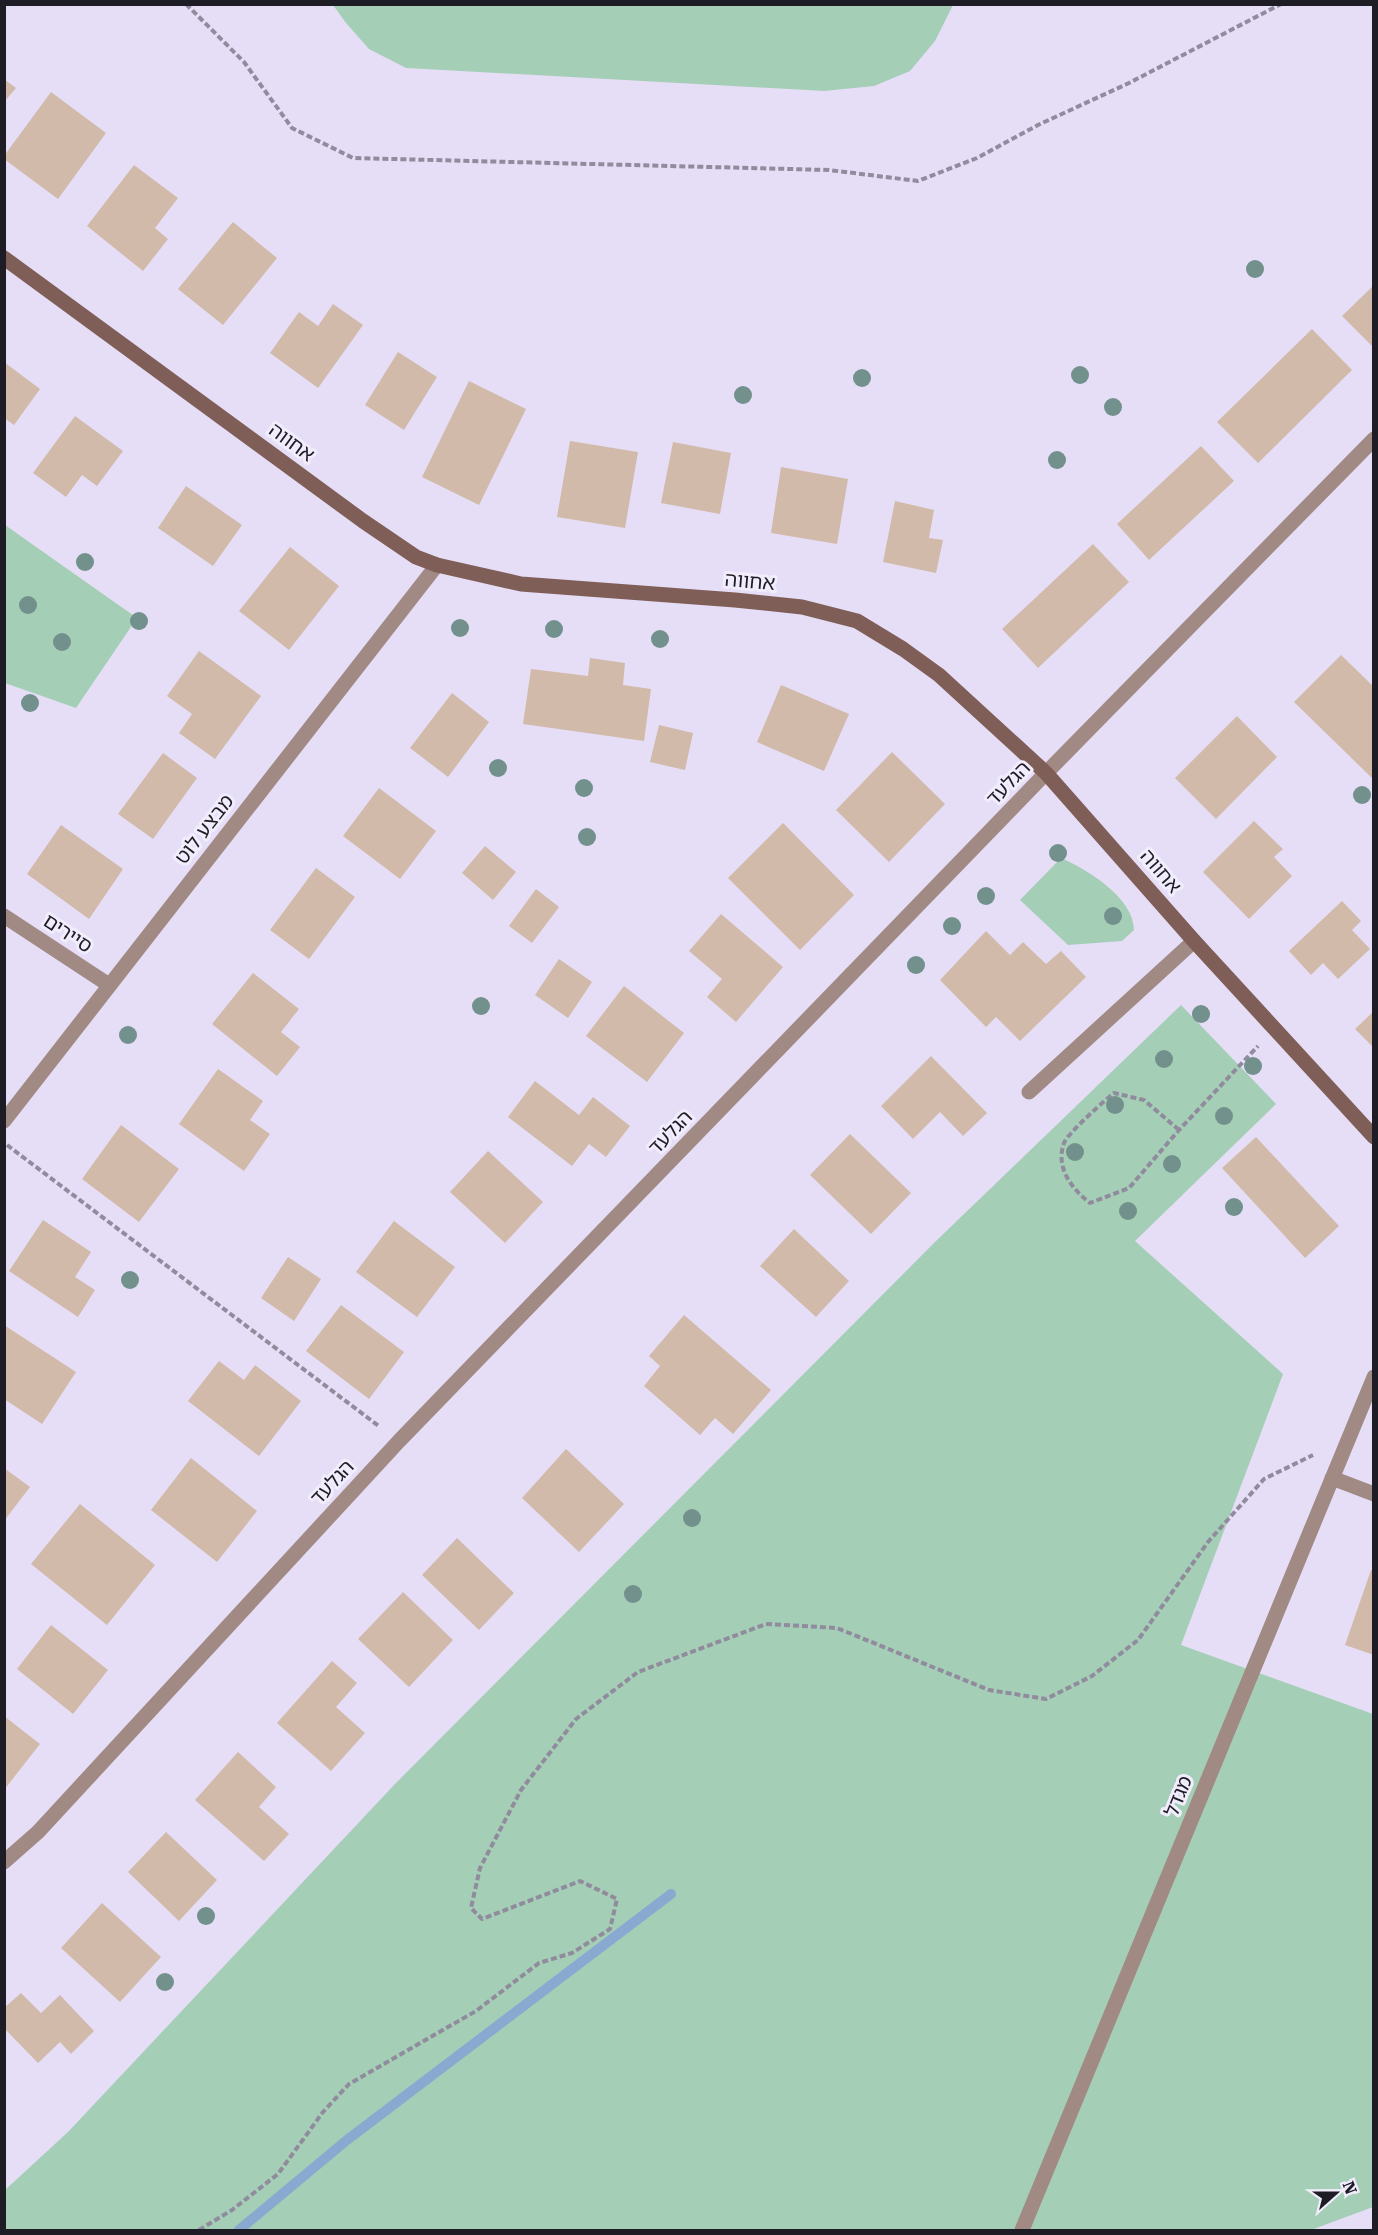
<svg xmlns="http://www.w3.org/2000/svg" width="1378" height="2235" viewBox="0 0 1378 2235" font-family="'Roboto Serif','Noto Sans Hebrew',serif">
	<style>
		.green { fill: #a5ceb6 }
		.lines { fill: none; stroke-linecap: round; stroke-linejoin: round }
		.stream { stroke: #8aa9d1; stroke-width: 10 }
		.building { fill: #d1baa9 }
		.path { stroke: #908b9d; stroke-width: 4; stroke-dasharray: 6 3; stroke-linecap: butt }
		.street { stroke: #a18984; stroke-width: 15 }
		.secondary { stroke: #805e58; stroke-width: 15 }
		.tree { fill: #72908c }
		.labels { text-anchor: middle; stroke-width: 6; stroke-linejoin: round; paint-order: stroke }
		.street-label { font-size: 20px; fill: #1e1c25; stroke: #f1edfc }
	</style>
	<rect width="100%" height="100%" fill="#e6def7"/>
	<!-- green -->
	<path class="green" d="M333 5 953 4V5L935 41 910 71 874 86 824 91 406 68 369 49 346 23Z
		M5 525 137 618 76 708 5 683Z
		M1061 858C1087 869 1134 898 1134 930L1122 941 1068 945 1020 900Z
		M1181 1005 1276 1104 1135 1241 1283 1374 1181 1645 1373 1714V2207L1311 2230H5V2190L68 2132 395 1784 935 1242Z"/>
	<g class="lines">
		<!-- stream -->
		<path class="stream" d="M239 2230 347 2140 671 1894"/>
	</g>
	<!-- building -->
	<path class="building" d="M4 79 16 88 4 102Z
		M51 92 106 133 58 199 4 159V156Z
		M134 165 178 198 155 228 168 239 143 271 87 226Z
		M233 222 277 258 223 325 178 289Z
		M1374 285V348L1342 316Z
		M333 304 363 325 318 388 270 353 299 312 318 326Z
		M1312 329 1352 370 1258 463 1217 422Z
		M398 352 437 377 404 430 365 405Z
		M4 362 40 389 14 425 4 418Z
		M469 381 526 409 479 505 422 477Z
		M75 416 123 451 97 486 82 475 66 497 33 473Z
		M570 441 638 452 625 528 557 517Z
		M673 442 731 453 720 514 661 503Z
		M1201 446 1234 481 1149 560 1117 524Z
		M781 467 848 479 837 544 771 533Z
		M186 486 242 525 213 566 158 528Z
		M895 501 934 510 929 538 943 540 936 573 883 562Z
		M1093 544 1129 582 1038 668 1002 629Z
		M290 547 339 586 289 650 239 611Z
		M199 651 261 696 215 759 179 733 192 714 167 696Z
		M1341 655 1374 687V780L1294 702Z
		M590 658 625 663 623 685 651 689 644 741 523 724 531 669 588 676Z
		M781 685 849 714 824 771 757 742Z
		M452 693 489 722 448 777 410 748Z
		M1237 716 1277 757 1216 819 1175 778Z
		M659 725 693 733 685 770 650 762Z
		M892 752 945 804 889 862 836 810Z
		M163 753 197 778 153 839 118 814Z
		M379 788 436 831 400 879 343 836Z
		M1254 821 1283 849 1274 857 1292 876 1249 919 1203 872Z
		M783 823 854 895 800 950 728 878Z
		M61 825 123 869 89 919 27 874Z
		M485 846 516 872 493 900 462 873Z
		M316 868 355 897 309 959 270 930Z
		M536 889 559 907 532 943 509 926Z
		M1342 901 1361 921 1352 930 1370 949 1338 979 1323 963 1311 975 1289 951Z
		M721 914 783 967 736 1022 707 997 722 979 689 951Z
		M986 931 1010 955 1023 942 1046 964 1061 951 1086 977 1020 1041 996 1017 986 1027 940 980Z
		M559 959 592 982 568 1018 535 995Z
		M253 973 299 1009 281 1032 300 1047 277 1076 212 1024Z
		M624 986 684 1033 647 1082 586 1036Z
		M1374 1011V1048L1355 1029Z
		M931 1056 987 1113 963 1136 940 1112 913 1139 881 1106Z
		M218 1069 263 1101 250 1120 270 1134 244 1171 179 1124Z
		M535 1081 579 1115 593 1097 630 1126 606 1157 589 1144 572 1166 508 1117Z
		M121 1125 179 1169 139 1222 82 1179Z
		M850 1134 911 1193 871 1234 810 1175Z
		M1256 1137 1339 1226 1305 1258 1222 1168Z
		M488 1151 543 1202 505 1243 450 1192Z
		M43 1220 91 1252 75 1277 95 1290 78 1317 9 1271Z
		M394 1221 455 1267 417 1317 356 1272Z
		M794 1229 849 1281 816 1317 760 1266Z
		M288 1257 321 1279 294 1321 261 1298Z
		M341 1305 404 1352 369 1399 306 1351Z
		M684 1315 771 1390 733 1434 715 1418 700 1435 644 1386 660 1366 649 1356Z
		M4 1325 76 1372 42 1424 4 1399Z
		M219 1361 244 1380 255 1365 301 1401 259 1456 188 1401Z
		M566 1449 624 1504 579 1552 522 1498Z
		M191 1458 257 1511 217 1562 151 1510Z
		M4 1468 30 1487 4 1521Z
		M80 1504 155 1565 107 1625 31 1564Z
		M457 1538 514 1593 479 1630 422 1575Z
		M1371 1570 1374 1571V1655L1345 1645Z
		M403 1592 453 1640 409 1687 358 1639Z
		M51 1625 108 1670 73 1714 17 1669Z
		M332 1661 357 1683 336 1707 365 1733 331 1771 277 1723Z
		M4 1716 40 1744 4 1790Z
		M238 1752 276 1787 259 1807 289 1834 264 1861 195 1800Z
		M166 1832 217 1880 179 1921 128 1872Z
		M102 1903 161 1957 120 2002 61 1948Z
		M21 1993 41 2013 60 1995 94 2031 71 2054 60 2042 38 2063 4 2028V2008Z"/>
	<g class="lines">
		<!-- path -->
		<path class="path" d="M186 4 244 62 292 128 353 158 829 170 918 181 977 158 1038 125 1129 83 1281 4
			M1179 1130 1144 1100 1114 1093C1104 1101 1068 1133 1064 1143 1055 1168 1072 1189 1090 1203L1129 1188 1179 1130 1258 1046
			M7 1145 380 1427
			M199 2230 232 2210 278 2174 323 2112 349 2084 476 2011 539 1963 572 1953 610 1929 617 1899 580 1881 482 1919 471 1908 480 1868 521 1790 576 1719 638 1672 766 1624 837 1628 989 1690 1046 1699 1092 1676 1138 1640 1208 1542 1264 1479 1313 1455"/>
		<!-- street -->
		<path class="street" d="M4 916 109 985
			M1029 1092 1194 941
			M4 1121 437 565
			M1332 1478 1374 1494
			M4 1862 38 1832 399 1441 1046 773 1374 439
			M1022 2230 1374 1377"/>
		<!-- secondary -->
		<path class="secondary" d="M4 258 363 521 416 557 437 565 521 584 735 600 802 607 857 621 903 649 939 675 1046 773 1194 941 1374 1137"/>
	</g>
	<!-- trees -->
	<g class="tree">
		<circle cx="1255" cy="269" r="9"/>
		<circle cx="1080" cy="375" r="9"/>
		<circle cx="862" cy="378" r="9"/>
		<circle cx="743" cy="395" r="9"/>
		<circle cx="1113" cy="407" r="9"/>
		<circle cx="1057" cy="460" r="9"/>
		<circle cx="85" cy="562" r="9"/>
		<circle cx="28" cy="605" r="9"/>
		<circle cx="139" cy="621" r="9"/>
		<circle cx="460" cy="628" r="9"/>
		<circle cx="554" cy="629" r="9"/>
		<circle cx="660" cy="639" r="9"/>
		<circle cx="62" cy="642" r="9"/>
		<circle cx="30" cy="703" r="9"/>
		<circle cx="498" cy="768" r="9"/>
		<circle cx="584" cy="788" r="9"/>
		<circle cx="1362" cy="795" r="9"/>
		<circle cx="587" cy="837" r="9"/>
		<circle cx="1058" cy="853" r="9"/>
		<circle cx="986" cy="896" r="9"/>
		<circle cx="1113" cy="916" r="9"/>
		<circle cx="952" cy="926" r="9"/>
		<circle cx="916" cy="965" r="9"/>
		<circle cx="481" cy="1006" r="9"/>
		<circle cx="1201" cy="1014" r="9"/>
		<circle cx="128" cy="1035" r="9"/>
		<circle cx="1164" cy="1059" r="9"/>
		<circle cx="1253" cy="1066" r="9"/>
		<circle cx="1115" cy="1105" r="9"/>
		<circle cx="1224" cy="1116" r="9"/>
		<circle cx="1075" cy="1152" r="9"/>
		<circle cx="1172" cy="1164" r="9"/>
		<circle cx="1234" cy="1207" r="9"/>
		<circle cx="1128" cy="1211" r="9"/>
		<circle cx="130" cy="1280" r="9"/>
		<circle cx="692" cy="1518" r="9"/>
		<circle cx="633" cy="1594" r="9"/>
		<circle cx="206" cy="1916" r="9"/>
		<circle cx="165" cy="1982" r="9"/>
	</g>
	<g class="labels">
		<!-- street labels -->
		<g class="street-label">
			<text transform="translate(292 442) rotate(36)" y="7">אחווה</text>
			<text transform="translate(750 581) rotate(5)" y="7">אחווה</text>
			<text transform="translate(1008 783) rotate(-46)" y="7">הגלעד</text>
			<text transform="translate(204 829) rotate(-52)" y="7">מבצע לוט</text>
			<text transform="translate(1161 871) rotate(49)" y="7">אחווה</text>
			<text transform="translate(68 933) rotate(33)" y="7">סיירים</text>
			<text transform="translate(670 1132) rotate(-46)" y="7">הגלעד</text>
			<text transform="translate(332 1482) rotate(-47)" y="7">הגלעד</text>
			<text transform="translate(1178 1796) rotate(-68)" y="7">מגדל</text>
		</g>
	</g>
	<!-- border -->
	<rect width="1378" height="2235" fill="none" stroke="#1e1c25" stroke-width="12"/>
	<!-- north arrow -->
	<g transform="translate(1336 2193) rotate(69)" stroke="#f1edfc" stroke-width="4.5" paint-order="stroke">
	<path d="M0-4.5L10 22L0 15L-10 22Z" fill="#1e1c25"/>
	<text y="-9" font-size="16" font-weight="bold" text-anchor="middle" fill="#1e1c25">N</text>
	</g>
</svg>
